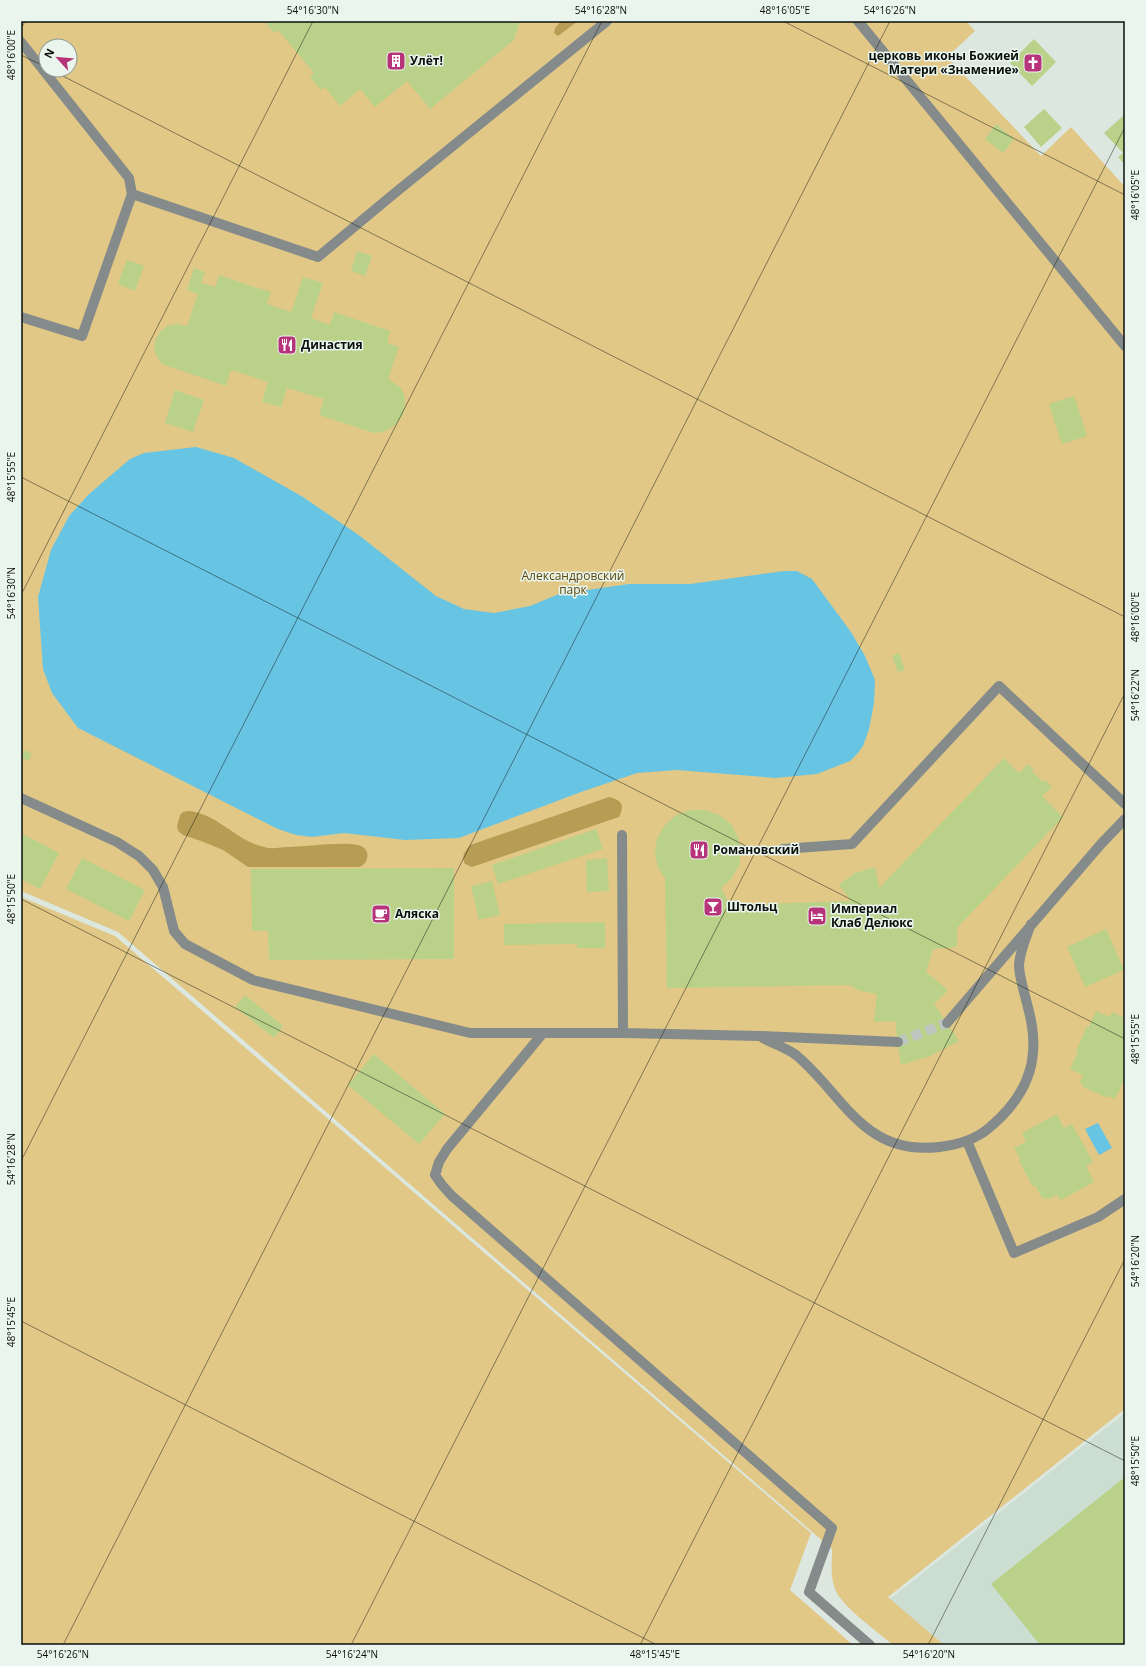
<svg xmlns="http://www.w3.org/2000/svg" width="1146" height="1666" viewBox="0 0 1146 1666" font-family="'Open Sans',sans-serif">
	<style>
		.built { fill: #ccded2 }
		.green { fill: #e1c887; fill-rule: evenodd }
		.forest { fill: #b79d54 }
		.water { fill: #68c4e3 }
		.building { fill: #bad18a }
		.lines { fill: none; stroke-linecap: round; stroke-linejoin: round }
		.minor-tunnel { stroke: #bdc7bf; stroke-width: 10; stroke-dasharray: 10 5; stroke-linecap: butt }
		.minor { stroke: #858b8a; stroke-width: 10 }
		.ticks { fill: none; stroke: #0b0f0c; stroke-width: 1; stroke-opacity: 0.45 }
		.labels { text-anchor: middle; stroke-width: 3; stroke-linejoin: round; paint-order: stroke }
		.poi-label { font-size: 12px; font-weight: bold; fill: #0b0f0c; stroke: #e9f5ed; text-anchor: start }
		.park-label { font-size: 12px; fill: #58460b; stroke: #e9f5ed }
		.neatline { fill: none; stroke: #0b0f0c; stroke-width: 1.5 }
		.ticks-label { font-size: 10px; text-anchor: middle; fill: #0b0f0c }
	</style>
	<rect width="100%" height="100%" fill="#dce7df"/>
	<!-- built -->
	<path class="built" d="M1125 1413V1645H944L890 1599Z"/>
	<!-- green -->
	<path class="green" d="M21 21H966L975 31 947 57 1041 156 1071 127 1125 187V1409L888 1597 944 1645H893C878 1632 841 1606 835 1589 830 1576 832 1562 832 1549L118 932 21 891ZM46 46H70V70H46Z
		M21 897 115 936 811 1533 790 1590 853 1645H21Z"/>
	<!-- forest -->
	<path class="forest" d="M561 21H578L558 36 554 33 555 28Z
		M609 797C622 800 625 805 619 817L472 867 465 864C461 855 465 852 470 845Z
		M188 811C217 813 236 841 264 847 271 849 278 848 285 847 304 847 342 841 358 845 365 847 369 852 367 858 366 863 364 865 359 867H248L223 850 201 841 183 835 178 831 177 826 180 815 183 812Z"/>
	<!-- water -->
	<path class="water" d="M196 447 234 458 303 497 360 536 436 596 464 609 494 613 530 606 559 594 629 584H690L784 571H797L812 579 851 632 865 656 875 680 874 703 869 729 863 746 858 753 850 761 817 774 775 778 677 770 637 773 581 792 459 838 405 840 344 833 312 837 296 835 278 829 78 728 52 693 43 669 38 597 51 550 69 516 89 494 130 459 144 453Z
		M1098 1123 1112 1148 1099 1155 1085 1129Z"/>
	<!-- building -->
	<path class="building" d="M264 21H520L514 40 430 109 407 81 375 107 360 89 340 106 325 87 321 90 310 77 314 73 278 30 274 33Z
		M1034 39 1056 62 1032 86 1010 63Z
		M1044 109 1062 128 1041 147 1024 127Z
		M1125 114V165L1118 157 1123 153 1104 133Z
		M996 124 1014 139 1003 153 985 139Z
		M357 251 372 256 365 276 351 271Z
		M127 260 144 266 135 291 118 284Z
		M194 268 205 272 201 283 215 287 219 275 251 286 271 292 267 304 291 312 303 277 323 283 311 318 330 325 334 312 390 331 387 343 399 347 388 379 400 387 404 394 405 402 404 412 398 422 391 428 383 432 374 433 319 415 324 399 287 388 281 407 262 402 268 382 231 370 226 386 162 364 156 355 154 347 156 339 160 332 169 325 177 324 187 326 198 294 187 290Z
		M175 390 204 400 193 432 165 423Z
		M1074 396 1087 436 1062 444 1049 404Z
		M899 653 905 670 898 672 892 656Z
		M25 750 32 754 28 761 21 757Z
		M1004 758 1019 773 1028 764 1034 769 1032 771 1043 782 1045 780 1052 787 1042 796 1063 817 957 928V947L933 949 926 972 948 990 934 1004 959 1041 930 1056 901 1065 895 1021 874 1022 877 994 861 991 849 985 667 988 665 878 658 868 655 853 657 838 665 825 676 815 690 810H705L719 815 731 824 738 837 741 851 739 866 731 879 721 888 730 905 851 901 839 885 855 873 875 867 879 888Z
		M596 829 603 849 498 884 492 865Z
		M21 833 59 853 40 889 21 879Z
		M82 858 145 890 129 921 66 889Z
		M607 858 609 891 587 892 586 860Z
		M454 868V959L269 960 268 931H252L251 869Z
		M492 881 500 915 479 920 471 886Z
		M605 922V948H577V944L504 945V924Z
		M1106 929 1124 970 1085 987 1067 947Z
		M245 995 283 1026 274 1038 235 1007Z
		M1096 1011 1110 1017 1112 1012 1125 1018V1083L1123 1082 1115 1099 1109 1096 1108 1098 1083 1087 1084 1085 1080 1083 1083 1075 1070 1069 1078 1052 1076 1051 1087 1026 1089 1027Z
		M374 1054 445 1114 419 1144 348 1085Z
		M1057 1114 1064 1128 1072 1124 1093 1162 1086 1166 1094 1182 1061 1200 1057 1195 1049 1199 1042 1198 1035 1185 1033 1187 1019 1161 1020 1159 1014 1148 1026 1142 1022 1133Z
		M1125 1477V1645H1040L991 1584Z"/>
	<g class="lines">
		<!-- minor-tunnel -->
		<path class="minor-tunnel" d="M898 1042 947 1023"/>
		<!-- minor -->
		<path class="minor" d="M858 21 1125 346
			M21 42 129 178 132 194 82 336 21 317
			M132 194 318 257 390 197 607 21
			M21 798 117 842 139 856 153 870 163 887 174 931 185 944 253 980 470 1033H623L760 1036 898 1042
			M622 835 623 1033
			M783 849 852 844 999 686 1125 804
			M947 1023 1101 844 1125 819
			M543 1033 447 1149 439 1162 435 1175 442 1185 452 1196 832 1528 809 1592 870 1645
			M763 1038C774 1044 787 1048 796 1055 844 1095 863 1156 939 1147 957 1145 975 1140 989 1128 1013 1108 1031 1083 1033 1052 1035 1031 1029 1011 1024 992 1022 984 1019 973 1019 965 1020 950 1026 938 1031 924
			M967 1141 1014 1253 1098 1217 1125 1199"/>
	</g>
	<!-- ticks -->
	<path class="ticks" d="M783 21 1125 195M21 29 25 21M21 55 46 67M51 70 1125 617M21 477 1125 1039M21 595 313 21M21 899 1125 1461M21 1161 602 21M21 1321 657 1645M63 1645 890 21M351 1645 1125 127M640 1645 1125 693M928 1645 1125 1259"/>
	<!-- icons -->
	<defs>
		<g id="building-square" transform="scale(1)"><rect x="-9" y="-9" width="18" height="18" rx="4" fill="#b7347b" stroke="#e9f5ed"/><path d="M-4-6H4V6H1V3H-1V6H-4ZM-2.5-4.3h1.7v1.8h-1.7ZM.8-4.3h1.7v1.8H.8ZM-2.5-1h1.7V.8h-1.7ZM.8-1h1.7V.8H.8Z" fill="#fff"/></g>
		<g id="church-square" transform="scale(1)"><rect x="-9" y="-9" width="18" height="18" rx="4" fill="#b7347b" stroke="#e9f5ed"/><path d="M-1.2-6h2.4v3.5h3.3v2.4h-3.3V6h-2.4V-.1h-3.3v-2.4h3.3Z" fill="#fff"/></g>
		<g id="restaurant-square" transform="scale(1)"><rect x="-9" y="-9" width="18" height="18" rx="4" fill="#b7347b" stroke="#e9f5ed"/><path d="M-5-6h1v4h1v-4h1v4h1v-4h1v5L-1.5 .5V6h-2V.5L-5-1ZM5-6V6H3V1.5H1.5Q1.5-4 5-6Z" fill="#fff"/></g>
		<g id="bar-square" transform="scale(1)"><rect x="-9" y="-9" width="18" height="18" rx="4" fill="#b7347b" stroke="#e9f5ed"/><path d="M-6-5H6L.8 .8V4.5H3.5V6h-7V4.5H-.8V.8Z" fill="#fff"/></g>
		<g id="cafe-square" transform="scale(1)"><rect x="-9" y="-9" width="18" height="18" rx="4" fill="#b7347b" stroke="#e9f5ed"/><path d="M-5.5-4.5H6V0H3Q3 3.5 0 3.5H-2.5Q-5.5 3.5-5.5 0ZM3-3.2v2h1.7v-2ZM-6 4.5H4V6H-6Z" fill="#fff"/></g>
		<g id="hotel-square" transform="scale(1)"><rect x="-9" y="-9" width="18" height="18" rx="4" fill="#b7347b" stroke="#e9f5ed"/><path d="M-6-4.5h1.5V1H6V5H4.5V3h-9V5H-6ZM-4 0a1.8 1.8 0 1 1 3.6 0ZM.5 0V-2.5h3Q6-2.5 6 0Z" fill="#fff"/></g>
	</defs>
	<g fill-rule="evenodd">
		<use href="#building-square" x="396" y="61"/>
		<use href="#church-square" x="1033" y="63"/>
		<use href="#restaurant-square" x="287" y="345"/>
		<use href="#restaurant-square" x="699" y="850"/>
		<use href="#bar-square" x="713" y="907"/>
		<use href="#cafe-square" x="381" y="914"/>
		<use href="#hotel-square" x="817" y="916"/>
	</g>
	<g class="labels">
		<!-- poi labels -->
		<g class="poi-label">
			<text x="1019" y="60" text-anchor="end">церковь иконы Божией<tspan x="1019" dy="14">Матери «Знамение»</tspan></text>
			<text x="410" y="65">Улёт!</text>
			<text x="301" y="349">Династия</text>
			<text x="713" y="854">Романовский</text>
			<text x="727" y="911">Штольц</text>
			<text x="831" y="913">Империал<tspan x="831" dy="14">Клаб Делюкс</tspan></text>
			<text x="395" y="918">Аляска</text>
		</g>
		<!-- park labels -->
		<g class="park-label">
			<text x="573" y="580">Александровский<tspan x="573" dy="14">парк</tspan></text>
		</g>
	</g>
	<!-- border -->
	<rect width="1146" height="1666" fill="none" stroke="#e9f5ed" stroke-width="44"/>
	<!-- north arrow -->
	<g transform="translate(58 58) rotate(297)"><circle r="19" fill="#e9f5ed" stroke="#909993"/>
	<path d="M0-3L7 15L0 10L-7 15Z" fill="#b7347b"/>
	<text y="-6" font-size="11" font-weight="bold" text-anchor="middle" fill="#0b0f0c">N</text>
	</g>
	<rect x="22" y="22" width="1102" height="1622" class="neatline"/>
	<g class="ticks-label">
		<text x="313" y="14">54°16'30"N</text>
		<text x="601" y="14">54°16'28"N</text>
		<text x="785" y="14">48°16'05"E</text>
		<text x="890" y="14">54°16'26"N</text>
		<text transform="translate(11 55) rotate(-90)" y="4">48°16'00"E</text>
		<text transform="translate(1135 195) rotate(-90)" y="4">48°16'05"E</text>
		<text transform="translate(11 477) rotate(-90)" y="4">48°15'55"E</text>
		<text transform="translate(11 593) rotate(-90)" y="4">54°16'30"N</text>
		<text transform="translate(1135 617) rotate(-90)" y="4">48°16'00"E</text>
		<text transform="translate(1135 695) rotate(-90)" y="4">54°16'22"N</text>
		<text transform="translate(11 899) rotate(-90)" y="4">48°15'50"E</text>
		<text transform="translate(1135 1039) rotate(-90)" y="4">48°15'55"E</text>
		<text transform="translate(11 1159) rotate(-90)" y="4">54°16'28"N</text>
		<text transform="translate(1135 1261) rotate(-90)" y="4">54°16'20"N</text>
		<text transform="translate(11 1322) rotate(-90)" y="4">48°15'45"E</text>
		<text transform="translate(1135 1461) rotate(-90)" y="4">48°15'50"E</text>
		<text x="63" y="1658">54°16'26"N</text>
		<text x="352" y="1658">54°16'24"N</text>
		<text x="655" y="1658">48°15'45"E</text>
		<text x="929" y="1658">54°16'20"N</text>
	</g>
</svg>
